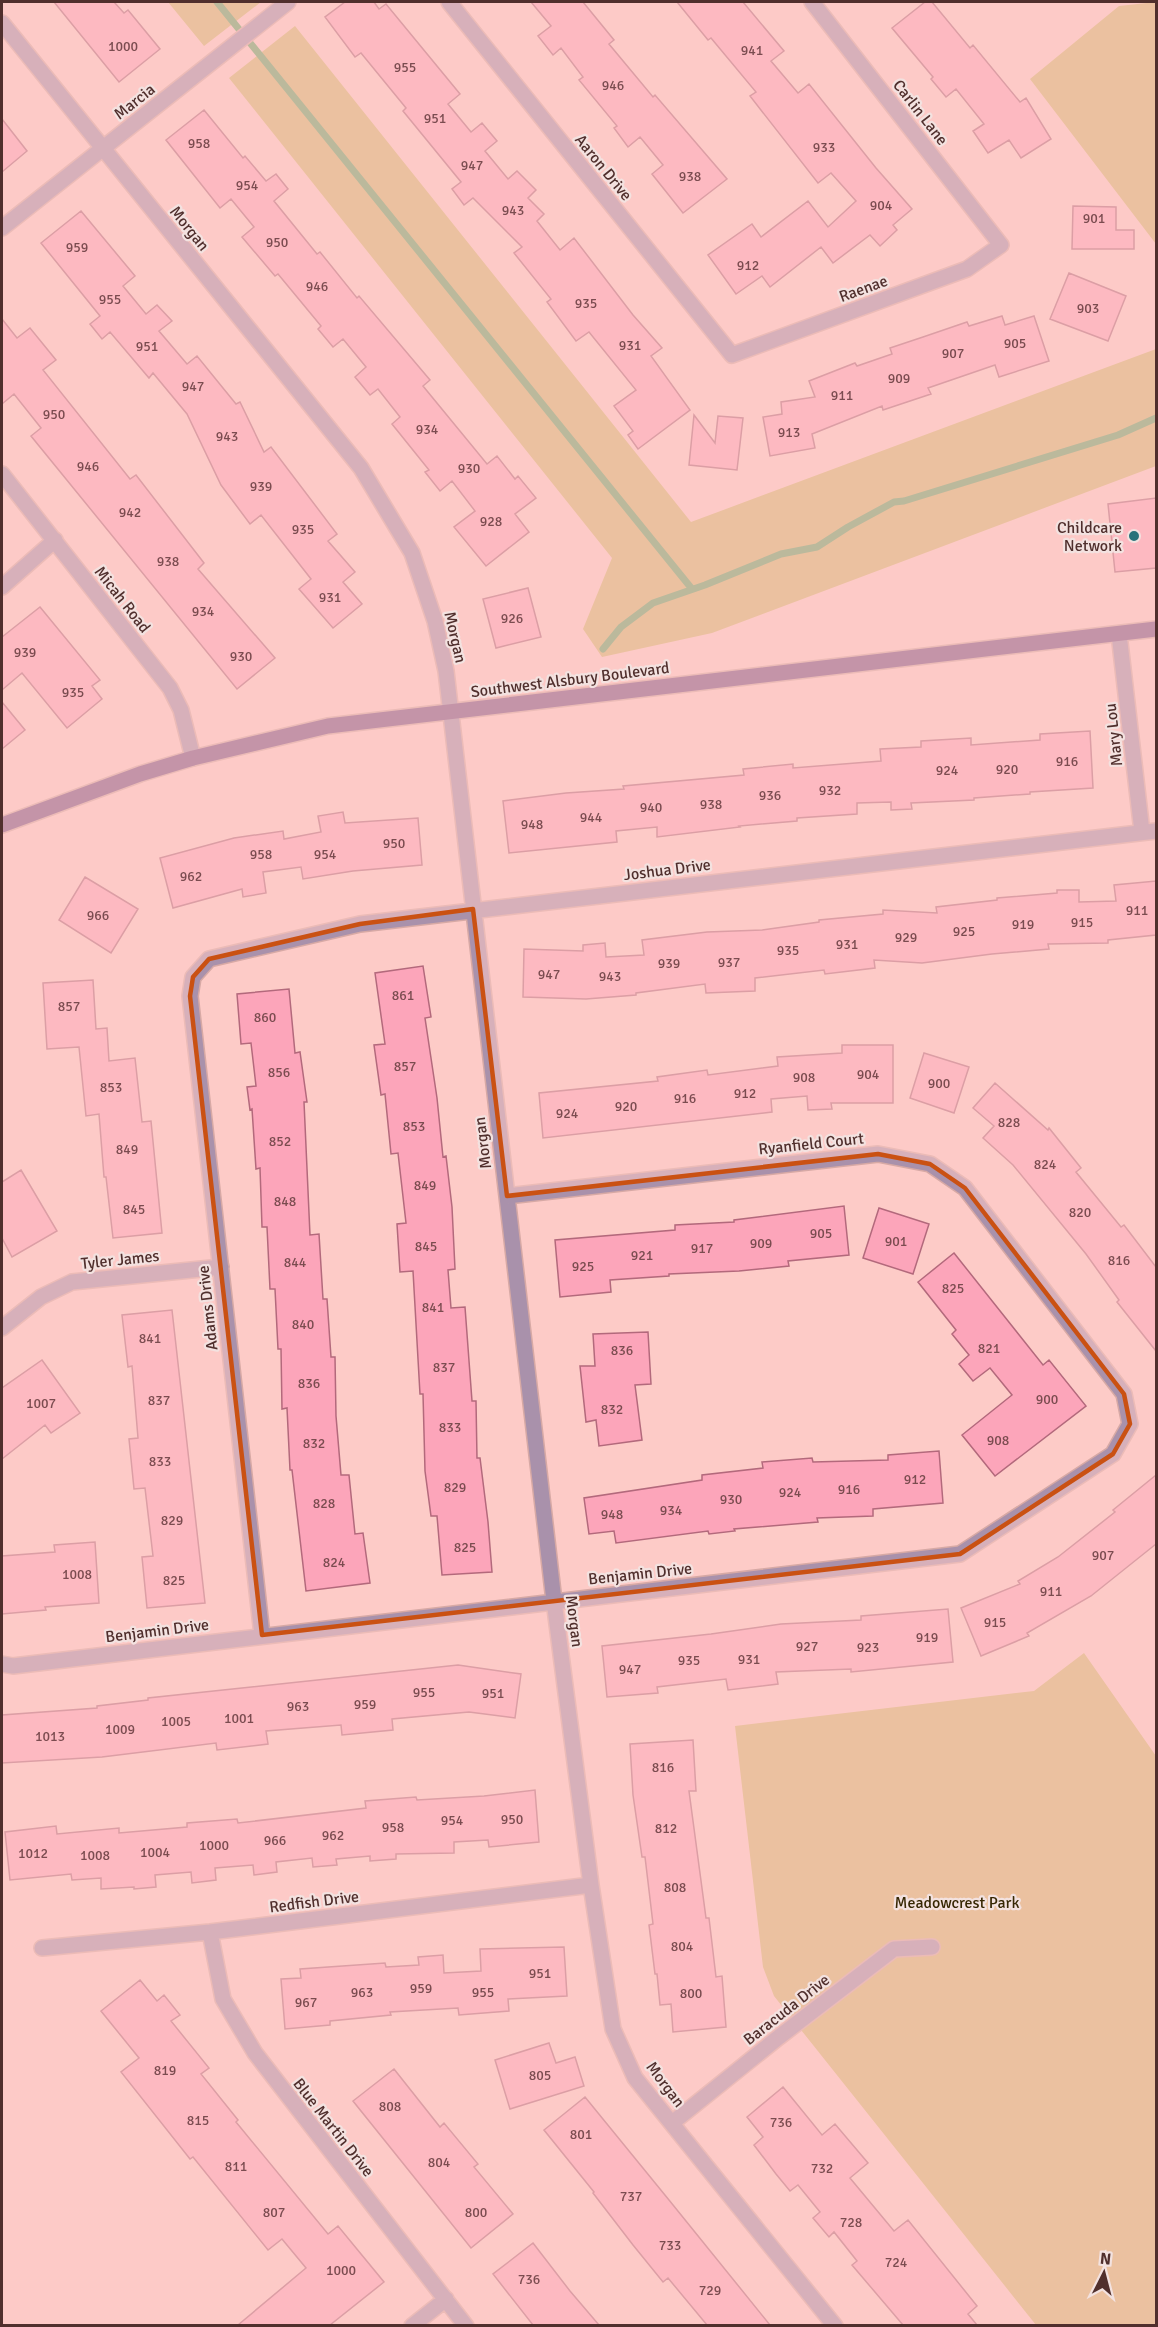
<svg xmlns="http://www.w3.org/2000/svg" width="1158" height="2327" viewBox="0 0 1158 2327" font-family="Signika,sans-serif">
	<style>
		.green { fill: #d6b572 }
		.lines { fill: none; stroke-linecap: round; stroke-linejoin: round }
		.stream { stroke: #6aa569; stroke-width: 7 }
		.building { fill: #fca5ba; stroke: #b3697c; stroke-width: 1.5 }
		.minor-casing { stroke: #d7a9a5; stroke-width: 18 }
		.major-casing { stroke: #d7a9a5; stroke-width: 18 }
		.minor { stroke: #a991ab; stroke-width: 15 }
		.major { stroke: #7f5383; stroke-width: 15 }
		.marked { fill: none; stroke: #ca5113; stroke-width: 4.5; stroke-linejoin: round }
		.poi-dot { fill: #29737a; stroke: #f3e2e0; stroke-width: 2 }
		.labels { text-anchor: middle; stroke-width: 4.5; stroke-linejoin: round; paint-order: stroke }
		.number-label { font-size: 14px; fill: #7b4c50 }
		.street-label { font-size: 16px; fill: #502f2d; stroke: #f3e2e0 }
		.poi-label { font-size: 16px; fill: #502f2d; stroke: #f3e2e0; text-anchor: end }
		.park-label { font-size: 16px; fill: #362703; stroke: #f3e2e0 }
	</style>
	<rect width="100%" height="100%" fill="#fdcbc7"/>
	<!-- green -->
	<path class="green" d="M168 2H261L204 46Z
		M1156 2V244L1030 79 1119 6Z
		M295 26 691 522 1156 349V466L712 633 602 657 583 629 612 558 229 78Z
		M1084 1653 1156 1756V2325H1036L774 1996 763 1967 735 1726 1034 1691Z"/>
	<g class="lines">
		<!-- stream -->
		<path class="stream" d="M217 2 692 589
			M603 649 621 627 653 603 705 585 781 554 817 547 848 527 894 502 904 501 1118 435 1156 418"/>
	</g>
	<!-- building -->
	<path class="building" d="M54 2H114L124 13 128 10 160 49 119 82Z
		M345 2H374L379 9 386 4 460 94 448 104 471 132 482 123 497 141 485 151 508 179 517 171 536 190 528 198 544 214 537 221 560 250 574 238 633 315 662 348 651 356 690 410 638 449 628 435 633 431 614 406 636 390 589 332 576 341 547 302 551 299 514 253 522 247 473 198 464 205 452 189 461 182 403 111 406 108 361 53 355 57 325 17Z
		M531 2H583L614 40 609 44 653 97 655 95 727 179 683 213 652 174 663 165 640 137 628 147 614 128 617 126 579 80 583 77 561 48 553 55 538 36 551 26Z
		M677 2H743L784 51 771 61 798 93 809 84 876 168 912 209 893 225 897 230 880 246 870 235 833 263 821 247 770 287 762 276 736 294 708 255 752 224 761 237 808 201 828 227 856 201 831 173 818 183 750 96 756 92 711 38 708 40Z
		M925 2H932L970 48 973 45 1020 102 1026 98 1051 139 1021 158 1009 140 988 153 973 131 984 124 956 89 946 97 931 79 933 77 892 28Z
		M204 110 243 158 245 156 266 181 276 174 288 189 274 201 317 254 320 252 357 298 359 296 430 380 423 386 487 464 497 456 515 479 518 476 536 498 515 514 529 532 486 566 454 527 475 511 452 481 440 491 425 472 429 470 392 424 400 417 378 389 370 395 355 377 366 367 343 339 333 347 318 329 321 326 278 274 275 276 242 237 254 227 231 199 220 208 166 140Z
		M2 119 27 151 2 172Z
		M1073 206 1116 207V230H1134V249H1072Z
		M81 211 135 276 123 286 146 314 157 305 172 321 159 331 187 364 197 356 236 404 240 402 264 452 271 447 337 534 328 541 355 572 343 582 362 604 333 628 299 589 311 579 261 515 250 524 221 485 187 414 153 373 149 378 110 332 102 339 90 324 100 316 41 243Z
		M1069 273 1126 296 1108 341 1050 319Z
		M1002 316 1005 325 1034 316 1049 361 999 377 995 365 928 388 931 394 883 410 882 406 812 434 815 448 770 456 763 417 782 414 781 402 815 397 809 381 855 363 857 366 892 354 890 348 923 337 967 322 969 326Z
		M2 319 17 338 30 328 56 360 43 370 130 479 136 475 204 563 198 569 275 658 237 689 31 436 41 428 14 394 2 404Z
		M694 415 715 443 718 416 743 418 737 470 689 465Z
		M1156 498V568L1115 572 1108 504Z
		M528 588 541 637 496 648 483 599Z
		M40 607 100 680 92 686 102 699 67 728 22 673 2 690V637Z
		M2 702 25 730 2 749Z
		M1090 731 1093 788 1030 792V794L974 798V800L911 803 912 809 891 810V802L857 803V814L797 818V821L739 826 740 827 657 837V827L616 831 617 842 509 853 503 801 566 793 624 789 623 786 744 775 743 769 793 764V768L881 761 880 749 921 747V741L971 738V745L1040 740V734Z
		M343 812 345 823 418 818 422 865 353 871 303 879 301 867 263 872 266 893 243 897 242 889 173 908 160 858 234 838 283 831 284 839 321 832 318 816Z
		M85 877 138 909 111 953 59 920Z
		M1156 881V935L1108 940V943L1048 944 1049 949 992 954 922 963 874 960 875 968 825 974 824 970 755 978V991L706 993 705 984 636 993V995L586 999 523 997 524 949 583 951V945L605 943 606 957 644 955 642 940 707 932 762 930 819 922V920L883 914V910L937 913 936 907 997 900V898L1057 893V890H1079V902L1116 901 1114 885Z
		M423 966 431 1017 425 1018 437 1098 443 1157 446 1156 452 1207 455 1269 448 1270 451 1308 465 1307 472 1401H476L477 1458H480L488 1522 492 1572 442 1575 437 1516H431L425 1471 423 1394H420L413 1271 400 1272 397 1224 406 1223 398 1153 391 1154 385 1094 381 1095 374 1045 385 1044 375 973Z
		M93 980 96 1029 107 1028 109 1061 135 1058 142 1122 151 1121 162 1233 113 1238 106 1177H104L99 1114 86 1116 79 1047 47 1049 43 983Z
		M289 989 295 1053 300 1052 307 1102H304L310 1235 319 1234 323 1299H327L331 1357H335L336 1416 341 1475H349L355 1534 363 1533 370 1583 306 1591 292 1470H290L287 1408 282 1409 281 1349H278L275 1289H270L267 1227H262L260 1168 256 1169 252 1109 250 1110 247 1087 256 1086 251 1043 241 1044 237 994Z
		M842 1045H893V1103H831L832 1109 808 1110 807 1096 771 1099 772 1112 543 1138 539 1093 658 1081 657 1077 707 1070 708 1075 778 1066 777 1057 842 1053Z
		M924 1053 969 1067 954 1113 910 1098Z
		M995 1083 1048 1130 1049 1128 1081 1168 1076 1172 1121 1227 1124 1225 1156 1267V1351L1117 1302 1119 1300 1086 1254 1013 1165 983 1138 994 1126 973 1108Z
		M21 1170 57 1231 12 1257 2 1238V1182Z
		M844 1206 849 1255 788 1261 789 1266 739 1271 669 1274V1276L610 1280 611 1292 560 1297 555 1240 675 1230V1225L734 1222V1220Z
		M879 1208 929 1224 913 1274 863 1258Z
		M954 1253 1043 1365 1049 1360 1086 1406 995 1476 962 1435 1012 1395 990 1368 973 1381 959 1364 969 1355 952 1334 956 1330 918 1282Z
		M172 1310 205 1603 147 1608 142 1557 153 1556 145 1488 134 1489 129 1439 138 1438 132 1366 128 1367 122 1315Z
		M648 1332 651 1384 635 1385 642 1440 599 1446 596 1420 586 1422 580 1366H595L593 1334Z
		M42 1360 80 1413 51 1433 45 1425 2 1459V1388Z
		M939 1451 943 1503 873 1509V1516L817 1518 818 1522 734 1529 735 1531 709 1534 708 1531 616 1543 614 1531 589 1534 584 1498 702 1480V1475L763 1468 762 1462 812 1458 813 1462 888 1460V1455Z
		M1156 1475V1544L1091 1596 1027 1633 1029 1636 981 1656 961 1608 1020 1584 1018 1581 1058 1557 1115 1512 1113 1510Z
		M95 1542 99 1603 45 1607 46 1610 2 1614V1556L55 1552 54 1545Z
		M948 1609 953 1662 851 1672V1669L776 1672 778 1684 728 1690 726 1679 657 1687 658 1693 607 1697 602 1646 711 1634 781 1624 861 1620V1616Z
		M458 1665 521 1674 515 1718 469 1712 392 1719 393 1730 342 1735 341 1725 266 1731 268 1744 217 1750 216 1743 102 1757 2 1763V1715L97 1708V1706L148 1700V1698Z
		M693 1740 696 1791H689L706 1918H709L716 1977 722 1976 726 2027 673 2032 671 2004 660 2005 657 1974H655L649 1925 653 1924 645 1857H642L633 1795 630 1744Z
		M535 1790 539 1842 489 1847 488 1840 454 1842V1853L396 1854V1859L370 1861V1856L336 1859 337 1865 313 1867 312 1858 276 1862 277 1872 254 1875 253 1865 215 1868 216 1880 192 1883 191 1872 155 1875 156 1887 134 1889V1887L101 1889V1878L72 1880 71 1874 10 1880 5 1832 56 1826 57 1834 119 1828V1833L187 1827V1823L237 1819 238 1823 366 1808 365 1801 416 1797 417 1800 484 1796Z
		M564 1947 567 1996 508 1999 509 2011 459 2015 458 2008 390 2012 391 2015 330 2021V2025L285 2029 281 1979 301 1978 300 1969 385 1963 386 1967 419 1965 418 1957 443 1955 444 1973 481 1971 480 1949Z
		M140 1980 157 2001 164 1995 180 2015 171 2021 209 2068 201 2074 238 2120 236 2122 328 2234 338 2226 384 2282 330 2325H238L306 2268 282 2239 268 2250 193 2157 190 2159 121 2072 139 2058 101 2011Z
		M549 2043 556 2063 575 2057 584 2086 510 2109 495 2060Z
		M394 2069 440 2127 444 2123 478 2164 474 2167 513 2214 471 2248 353 2101Z
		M783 2087 822 2135 835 2124 868 2163 850 2178 894 2231 908 2220 977 2306 968 2314 977 2325H903L852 2265 857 2261 834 2232 829 2237 813 2218 820 2212 798 2185 790 2191 776 2174 754 2145 763 2137 747 2117Z
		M585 2097 669 2200 770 2325H707L668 2278 663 2282 633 2245 593 2193 594 2192 544 2130Z
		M533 2243 570 2291 599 2325H533L493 2274Z"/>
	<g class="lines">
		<!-- minor casing -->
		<g class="minor-casing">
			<path id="minor" d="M449 2 732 355 967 269 1001 245 812 2
				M2 23 361 468 412 553 435 621 446 671 554 1601 591 1885 613 2029 635 2078 835 2326
				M2 228 288 2
				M2 474 170 688 181 710 193 758
				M2 587 55 540
				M1119 634 1142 832
				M2 1328 41 1297 72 1282 221 1267
				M262 1635 190 996 193 977 209 959 360 924 1156 831
				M2 1664 13 1666 960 1554 1113 1454 1130 1424 1124 1394 965 1188 930 1164 878 1154 507 1196
				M210 1932 223 1999 255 2053 466 2326
				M42 1948 210 1932 591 1885
				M672 2123 779 2037 894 1949 932 1947
				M412 2326 446 2299"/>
		</g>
		<!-- major casing -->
		<g class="major-casing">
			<path id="major" d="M2 825 140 774 193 758 328 726 1156 629"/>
		</g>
		<!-- minor -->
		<use href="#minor" class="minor"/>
		<!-- major -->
		<use href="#major" class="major"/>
	</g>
	<!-- marked area -->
	<path d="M0 0H1158V2327H0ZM473 909 507 1196 878 1154 930 1164 965 1188 1124 1394 1130 1424 1113 1454 960 1554 262 1635 190 996 193 977 209 959 360 924Z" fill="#fdcbc7" fill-opacity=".55" fill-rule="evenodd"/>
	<path class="marked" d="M473 909 507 1196 878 1154 930 1164 965 1188 1124 1394 1130 1424 1113 1454 960 1554 262 1635 190 996 193 977 209 959 360 924Z"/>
	<!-- markers -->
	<circle class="poi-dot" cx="1134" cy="536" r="6"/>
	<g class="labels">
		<!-- number labels -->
		<g class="number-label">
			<text x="123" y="51">1000</text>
			<text x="752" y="55">941</text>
			<text x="405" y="72">955</text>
			<text x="613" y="90">946</text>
			<text x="435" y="123">951</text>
			<text x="199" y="148">958</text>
			<text x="824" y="152">933</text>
			<text x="472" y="170">947</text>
			<text x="690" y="181">938</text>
			<text x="247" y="190">954</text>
			<text x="881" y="210">904</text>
			<text x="513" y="215">943</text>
			<text x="1094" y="223">901</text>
			<text x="277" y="247">950</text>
			<text x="77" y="252">959</text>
			<text x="748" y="270">912</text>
			<text x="317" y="291">946</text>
			<text x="110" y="304">955</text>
			<text x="586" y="308">935</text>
			<text x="1088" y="313">903</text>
			<text x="1015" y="348">905</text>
			<text x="630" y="350">931</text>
			<text x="147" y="351">951</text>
			<text x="953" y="358">907</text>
			<text x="899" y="383">909</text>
			<text x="193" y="391">947</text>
			<text x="842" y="400">911</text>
			<text x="54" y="419">950</text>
			<text x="427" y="434">934</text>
			<text x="789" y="437">913</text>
			<text x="227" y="441">943</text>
			<text x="88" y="471">946</text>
			<text x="469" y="473">930</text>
			<text x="261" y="491">939</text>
			<text x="130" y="517">942</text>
			<text x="491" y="526">928</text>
			<text x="303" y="534">935</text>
			<text x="168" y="566">938</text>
			<text x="330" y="602">931</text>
			<text x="203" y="616">934</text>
			<text x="512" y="623">926</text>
			<text x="25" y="657">939</text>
			<text x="241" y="661">930</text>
			<text x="73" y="697">935</text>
			<text x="1067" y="766">916</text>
			<text x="1007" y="774">920</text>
			<text x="947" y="775">924</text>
			<text x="830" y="795">932</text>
			<text x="770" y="800">936</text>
			<text x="711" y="809">938</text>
			<text x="651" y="812">940</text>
			<text x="591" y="822">944</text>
			<text x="532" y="829">948</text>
			<text x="394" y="848">950</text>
			<text x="261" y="859">958</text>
			<text x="325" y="859">954</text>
			<text x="191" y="881">962</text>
			<text x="1137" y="915">911</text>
			<text x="98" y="920">966</text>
			<text x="1082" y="927">915</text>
			<text x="1023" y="929">919</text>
			<text x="964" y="936">925</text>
			<text x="906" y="942">929</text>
			<text x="847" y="949">931</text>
			<text x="788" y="955">935</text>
			<text x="729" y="967">937</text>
			<text x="669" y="968">939</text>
			<text x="549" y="979">947</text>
			<text x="610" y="981">943</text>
			<text x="403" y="1000">861</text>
			<text x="69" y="1011">857</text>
			<text x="265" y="1022">860</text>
			<text x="405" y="1071">857</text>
			<text x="279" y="1077">856</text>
			<text x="868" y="1079">904</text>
			<text x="804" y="1082">908</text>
			<text x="939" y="1088">900</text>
			<text x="111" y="1092">853</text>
			<text x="745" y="1098">912</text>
			<text x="685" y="1103">916</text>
			<text x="626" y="1111">920</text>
			<text x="567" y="1118">924</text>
			<text x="1009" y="1127">828</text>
			<text x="414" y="1131">853</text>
			<text x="280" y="1146">852</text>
			<text x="127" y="1154">849</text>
			<text x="1045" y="1169">824</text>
			<text x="425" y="1190">849</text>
			<text x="285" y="1206">848</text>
			<text x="134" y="1214">845</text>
			<text x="1080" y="1217">820</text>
			<text x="821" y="1238">905</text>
			<text x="896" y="1246">901</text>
			<text x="761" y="1248">909</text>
			<text x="426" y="1251">845</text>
			<text x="702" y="1253">917</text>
			<text x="642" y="1260">921</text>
			<text x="1119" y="1265">816</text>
			<text x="295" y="1267">844</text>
			<text x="583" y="1271">925</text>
			<text x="953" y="1293">825</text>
			<text x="433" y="1312">841</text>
			<text x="303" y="1329">840</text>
			<text x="150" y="1343">841</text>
			<text x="989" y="1353">821</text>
			<text x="622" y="1355">836</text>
			<text x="444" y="1372">837</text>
			<text x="309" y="1388">836</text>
			<text x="1047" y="1404">900</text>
			<text x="159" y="1405">837</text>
			<text x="41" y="1408">1007</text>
			<text x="612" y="1414">832</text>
			<text x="450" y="1432">833</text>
			<text x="998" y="1445">908</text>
			<text x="314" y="1448">832</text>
			<text x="160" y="1466">833</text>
			<text x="915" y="1484">912</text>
			<text x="455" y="1492">829</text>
			<text x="849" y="1494">916</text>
			<text x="790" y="1497">924</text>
			<text x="731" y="1504">930</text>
			<text x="324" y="1508">828</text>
			<text x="671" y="1515">934</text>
			<text x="612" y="1519">948</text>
			<text x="172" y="1525">829</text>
			<text x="465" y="1552">825</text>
			<text x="1103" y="1560">907</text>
			<text x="334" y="1567">824</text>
			<text x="77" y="1579">1008</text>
			<text x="174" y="1585">825</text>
			<text x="1051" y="1596">911</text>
			<text x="995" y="1627">915</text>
			<text x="927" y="1642">919</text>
			<text x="807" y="1651">927</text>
			<text x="868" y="1652">923</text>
			<text x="749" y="1664">931</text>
			<text x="689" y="1665">935</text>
			<text x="630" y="1674">947</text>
			<text x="424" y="1697">955</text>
			<text x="493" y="1698">951</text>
			<text x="365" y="1709">959</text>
			<text x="298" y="1711">963</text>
			<text x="239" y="1723">1001</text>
			<text x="176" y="1726">1005</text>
			<text x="120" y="1734">1009</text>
			<text x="50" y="1741">1013</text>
			<text x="663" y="1772">816</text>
			<text x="512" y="1824">950</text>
			<text x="452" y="1825">954</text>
			<text x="393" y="1832">958</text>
			<text x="666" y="1833">812</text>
			<text x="333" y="1840">962</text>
			<text x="275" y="1845">966</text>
			<text x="214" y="1850">1000</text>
			<text x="155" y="1857">1004</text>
			<text x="33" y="1858">1012</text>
			<text x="95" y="1860">1008</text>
			<text x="675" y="1892">808</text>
			<text x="682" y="1951">804</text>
			<text x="540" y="1978">951</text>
			<text x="421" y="1993">959</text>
			<text x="362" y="1997">963</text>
			<text x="483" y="1997">955</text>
			<text x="691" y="1998">800</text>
			<text x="306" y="2007">967</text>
			<text x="165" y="2075">819</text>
			<text x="540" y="2080">805</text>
			<text x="390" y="2111">808</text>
			<text x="198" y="2125">815</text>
			<text x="781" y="2127">736</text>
			<text x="581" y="2139">801</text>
			<text x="439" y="2167">804</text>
			<text x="236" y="2171">811</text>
			<text x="822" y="2173">732</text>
			<text x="631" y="2201">737</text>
			<text x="274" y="2217">807</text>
			<text x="476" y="2217">800</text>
			<text x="851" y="2227">728</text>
			<text x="670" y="2250">733</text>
			<text x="896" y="2267">724</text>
			<text x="341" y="2275">1000</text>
			<text x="529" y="2284">736</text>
			<text x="710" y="2295">729</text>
		</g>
		<!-- street labels -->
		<g class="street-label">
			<text transform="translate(134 101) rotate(-38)" y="6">Marcia</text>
			<text transform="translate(921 112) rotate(52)" y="6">Carlin Lane</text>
			<text transform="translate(604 167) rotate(51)" y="6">Aaron Drive</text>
			<text transform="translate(190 228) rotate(51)" y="6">Morgan</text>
			<text transform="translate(863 288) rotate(-20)" y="6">Raenae</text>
			<text transform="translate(123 599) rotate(52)" y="6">Micah Road</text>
			<text transform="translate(456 637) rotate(77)" y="6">Morgan</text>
			<text transform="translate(570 679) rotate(-7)" y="6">Southwest Alsbury Boulevard</text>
			<text transform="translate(1113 735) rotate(-96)" y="6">Mary Lou</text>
			<text transform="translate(667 869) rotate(-7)" y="6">Joshua Drive</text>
			<text transform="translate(482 1143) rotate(-97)" y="6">Morgan</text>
			<text transform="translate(811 1143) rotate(-6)" y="6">Ryanfield Court</text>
			<text transform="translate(120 1259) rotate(-6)" y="6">Tyler James</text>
			<text transform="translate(207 1308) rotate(-96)" y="6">Adams Drive</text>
			<text transform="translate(640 1573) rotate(-6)" y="6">Benjamin Drive</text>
			<text transform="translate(575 1621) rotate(83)" y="6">Morgan</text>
			<text transform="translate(157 1630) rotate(-7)" y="6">Benjamin Drive</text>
			<text transform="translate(314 1901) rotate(-7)" y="6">Redfish Drive</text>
			<text transform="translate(786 2009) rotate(-38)" y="6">Baracuda Drive</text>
			<text transform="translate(666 2084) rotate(53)" y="6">Morgan</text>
			<text transform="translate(334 2127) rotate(52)" y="6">Blue Martin Drive</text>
		</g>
		<!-- poi labels -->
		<g class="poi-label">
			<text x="1122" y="533">Childcare<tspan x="1122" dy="18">Network</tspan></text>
		</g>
		<!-- park labels -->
		<g class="park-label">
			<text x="957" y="1908">Meadowcrest Park</text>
		</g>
	</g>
	<!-- border -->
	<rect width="1158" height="2327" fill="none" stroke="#502f2d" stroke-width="6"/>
	<!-- north arrow -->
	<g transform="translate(1104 2273) rotate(6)" stroke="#f3e2e0" stroke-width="4.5" paint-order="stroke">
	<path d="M0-4.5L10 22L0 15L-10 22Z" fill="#502f2d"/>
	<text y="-9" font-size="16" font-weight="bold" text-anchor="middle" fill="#502f2d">N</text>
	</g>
</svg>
